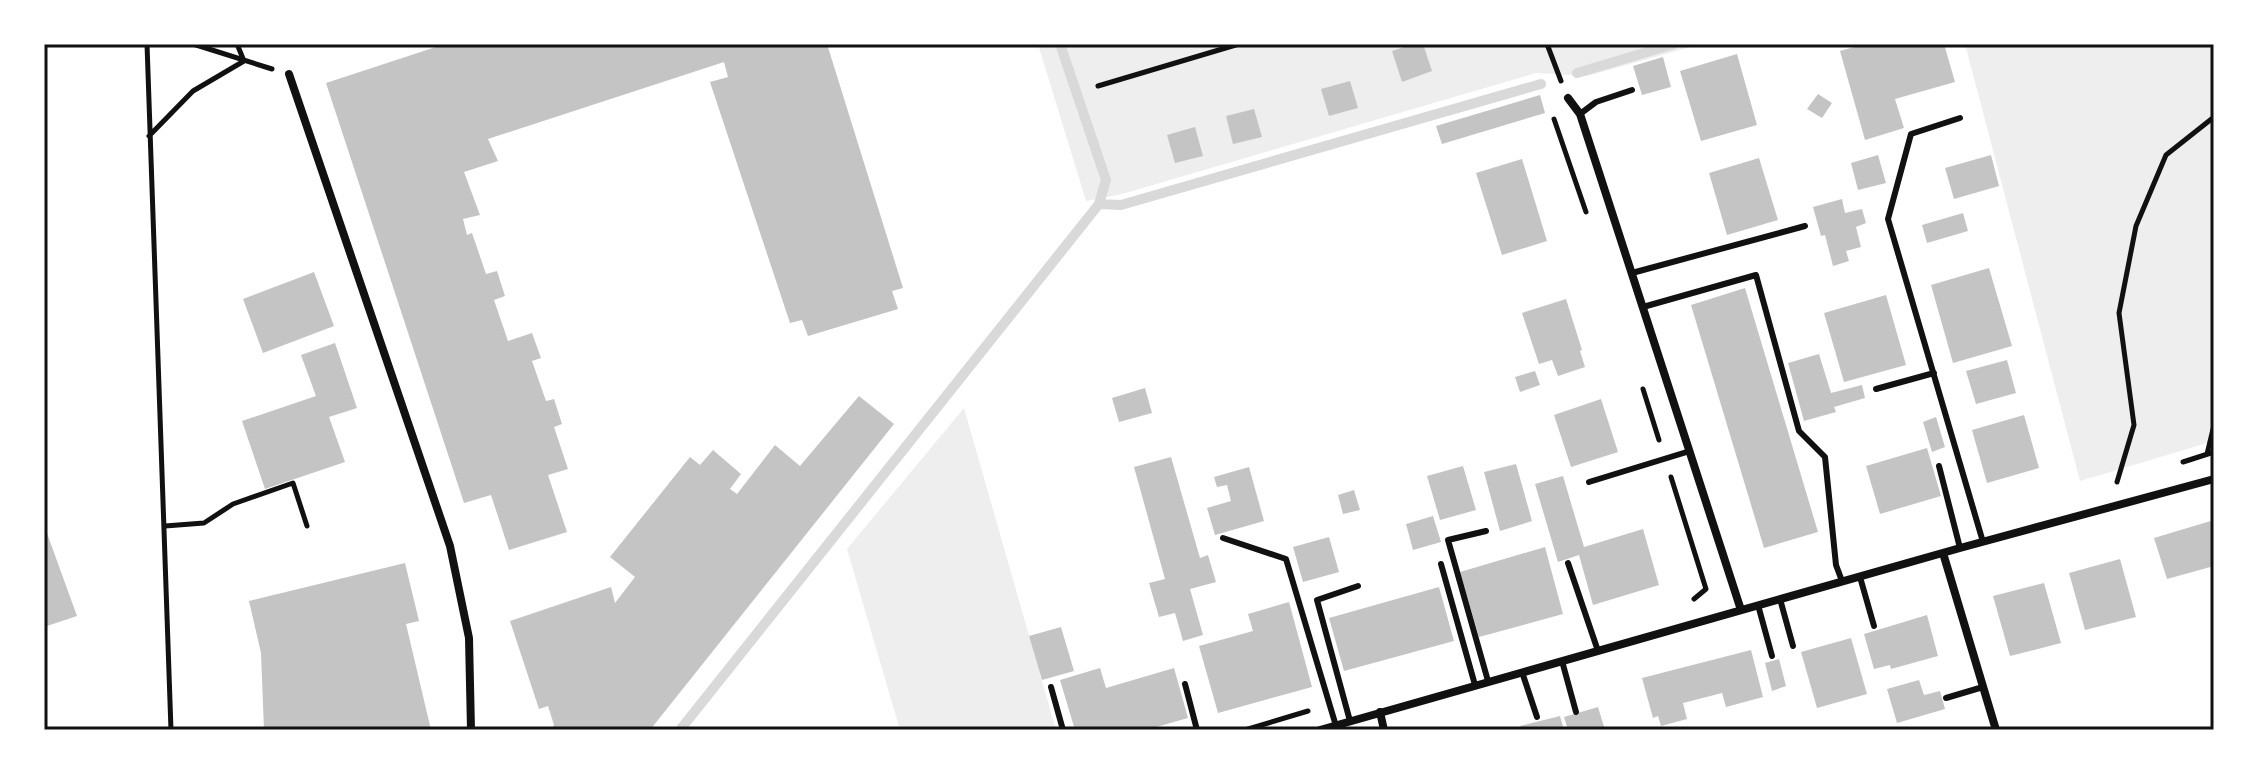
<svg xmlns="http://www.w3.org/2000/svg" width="2258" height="774" viewBox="0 0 2258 774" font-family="Roboto,sans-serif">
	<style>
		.green { fill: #eee }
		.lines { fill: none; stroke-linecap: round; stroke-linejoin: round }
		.stream { stroke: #d9d9d9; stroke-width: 10 }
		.building { fill: #c4c4c4 }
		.path { stroke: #111; stroke-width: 5 }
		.service { stroke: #111; stroke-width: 6 }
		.minor { stroke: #111; stroke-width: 8 }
		.neatline { fill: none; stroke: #111; stroke-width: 3 }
	</style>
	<rect width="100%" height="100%" fill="#fff"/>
	<!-- green -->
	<path class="green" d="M1038 44H1701L1587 76 1536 73 1122 194 1086 201Z
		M1965 44H2214V441L2080 481Z
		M964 408 1056 730H900L847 549Z"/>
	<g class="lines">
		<!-- stream -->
		<path class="stream" d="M1577 73 1674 44
			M1099 204 1121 205 1541 84
			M680 730 1099 204 1106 180 1060 44"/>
	</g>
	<!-- building -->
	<path class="building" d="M445 44H827L903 288 892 291 898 309 808 336 802 320 790 323 710 82 728 77 724 62 488 139 498 161 464 172 480 215 463 219 467 235 472 233 486 274 497 271 505 296 494 300 508 341 532 333 541 358 532 361 546 401 554 399 562 424 554 427 568 469 548 475 567 532 509 550 491 495 464 503 326 83Z
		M1413 44H1423L1432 71 1402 82 1392 51Z
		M1865 44H1944L1955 82 1895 99 1904 128 1865 140 1840 51Z
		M1737 54 1757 125 1701 141 1680 71Z
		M1663 57 1671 87 1642 95 1633 66Z
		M1350 81 1358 108 1329 116 1321 89Z
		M1818 94 1832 103 1822 118 1807 109Z
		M1540 95 1545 113 1442 144 1436 126Z
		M1254 109 1262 137 1233 144 1226 116Z
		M1195 127 1203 156 1175 163 1167 135Z
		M1878 155 1886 183 1858 190 1851 163Z
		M1991 155 1999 186 1954 199 1945 168Z
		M1759 158 1778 220 1727 235 1709 173Z
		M1522 159 1547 241 1502 255 1476 173Z
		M1842 199 1845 213 1862 209 1866 223 1856 227 1861 247 1846 251 1849 261 1833 266 1825 235 1821 236 1813 207Z
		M1963 213 1968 231 1927 243 1922 225Z
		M1989 268 2012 346 1953 363 1931 285Z
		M314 272 334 326 263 353 243 299Z
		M1745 288 1818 532 1764 548 1691 305Z
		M1886 295 1906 365 1844 382 1824 313Z
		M1566 299 1582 350 1580 351 1585 367 1558 376 1552 360 1539 364 1522 313Z
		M335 343 357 408 329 417 345 462 265 489 242 421 316 396 301 355Z
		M1819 354 1831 393 1862 385 1865 398 1834 407 1836 412 1804 421 1788 363Z
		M2007 360 2016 393 1976 404 1966 371Z
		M1535 371 1540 385 1520 392 1515 377Z
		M1145 388 1152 413 1119 422 1112 398Z
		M859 396 894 424 650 730H551L554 725 548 706 539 709 510 621 611 587 615 603 635 577 610 557 690 457 700 465 713 450 741 474 730 489 737 494 775 445 800 466Z
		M1601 399 1618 452 1571 467 1554 415Z
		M2024 415 2039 468 1987 483 1972 430Z
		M1936 417 1945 447 1932 452 1923 422Z
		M1927 448 1941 496 1880 514 1866 466Z
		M1171 457 1200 558 1208 555 1216 582 1190 589 1203 635 1183 641 1175 613 1159 617 1149 583 1165 579 1134 467Z
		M1516 464 1532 521 1500 531 1484 472Z
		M1463 466 1476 510 1440 520 1427 476Z
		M1249 467 1264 521 1215 535 1207 508 1231 501 1227 485 1217 487 1214 477Z
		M1563 476 1584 547 1643 529 1659 585 1593 605 1579 555 1558 562 1535 484Z
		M1354 490 1360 510 1343 514 1338 495Z
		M1433 516 1441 542 1413 550 1406 524Z
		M2214 520V566L2167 579 2154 538Z
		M44 525 77 616 44 627Z
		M1329 537 1339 572 1303 582 1293 547Z
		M1545 547 1563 614 1479 637 1460 572Z
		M2120 559 2136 617 2085 630 2069 573Z
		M405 563 419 621 406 624 431 730H264L261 653 249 601Z
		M2044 583 2061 643 2010 656 1993 596Z
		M1439 587 1454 641 1344 671 1329 618Z
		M1289 602 1312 687 1218 713 1199 646 1253 631 1248 614Z
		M1927 615 1938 656 1891 669 1890 665 1874 669 1864 634Z
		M1061 627 1074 671 1042 680 1029 636Z
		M1851 638 1867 694 1817 708 1801 652Z
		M1751 650 1763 697 1726 707 1722 693 1683 703 1687 719 1661 726 1658 716 1653 718 1642 678Z
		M1779 659 1786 686 1772 691 1765 663Z
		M1100 668 1106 688 1174 668 1188 718 1146 730H1075L1060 680Z
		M1919 680 1924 695 1940 691 1945 709 1897 723 1887 689Z
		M1598 707 1605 730H1568L1564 717Z
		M1560 716 1564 730H1521L1520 726Z"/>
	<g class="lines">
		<!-- path -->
		<path class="path" d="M147 44 171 730
			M193 44 272 69
			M237 44 244 61
			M1547 44 1561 81
			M1098 86 1239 44
			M1554 119 1586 212
			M149 136 193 91 244 61
			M1643 389 1659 440
			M2207 454 2214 425
			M2183 462 2214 452
			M1671 477 1706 589 1694 599
			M2117 482 2134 425 2119 313 2136 226 2166 155 2214 117
			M165 526 204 523 233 504 293 483 307 526
			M1245 730 1308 711"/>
		<!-- service -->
		<path class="service" d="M1580 114 1596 102 1632 90
			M1960 118 1911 134 1888 219 1983 542
			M1632 273 1805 226
			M1643 307 1756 275 1799 431 1825 457 1836 565 1842 581
			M1876 389 1934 373
			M1939 466 1960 548
			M1589 482 1690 451
			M1486 531 1448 540 1488 681
			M1223 538 1286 559 1336 726
			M1568 563 1598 651
			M1441 564 1475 685
			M1860 577 1874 626
			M1780 599 1793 646
			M1758 605 1772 656
			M1562 661 1576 712
			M1522 672 1537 717
			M1185 684 1197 730
			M1051 687 1063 730
			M1946 698 1983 687
			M1350 721 1317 600 1358 586"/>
		<!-- minor -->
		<path class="minor" d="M289 74 450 546 469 638 471 730
			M1568 98 1580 114 1741 610
			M1943 553 1996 730
			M1380 712 1384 730
			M1320 730 1960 548 2214 479"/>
	</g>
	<!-- border -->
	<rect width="2258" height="774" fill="none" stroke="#ffffff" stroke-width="92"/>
	<rect x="46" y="46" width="2166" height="682" class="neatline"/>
</svg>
